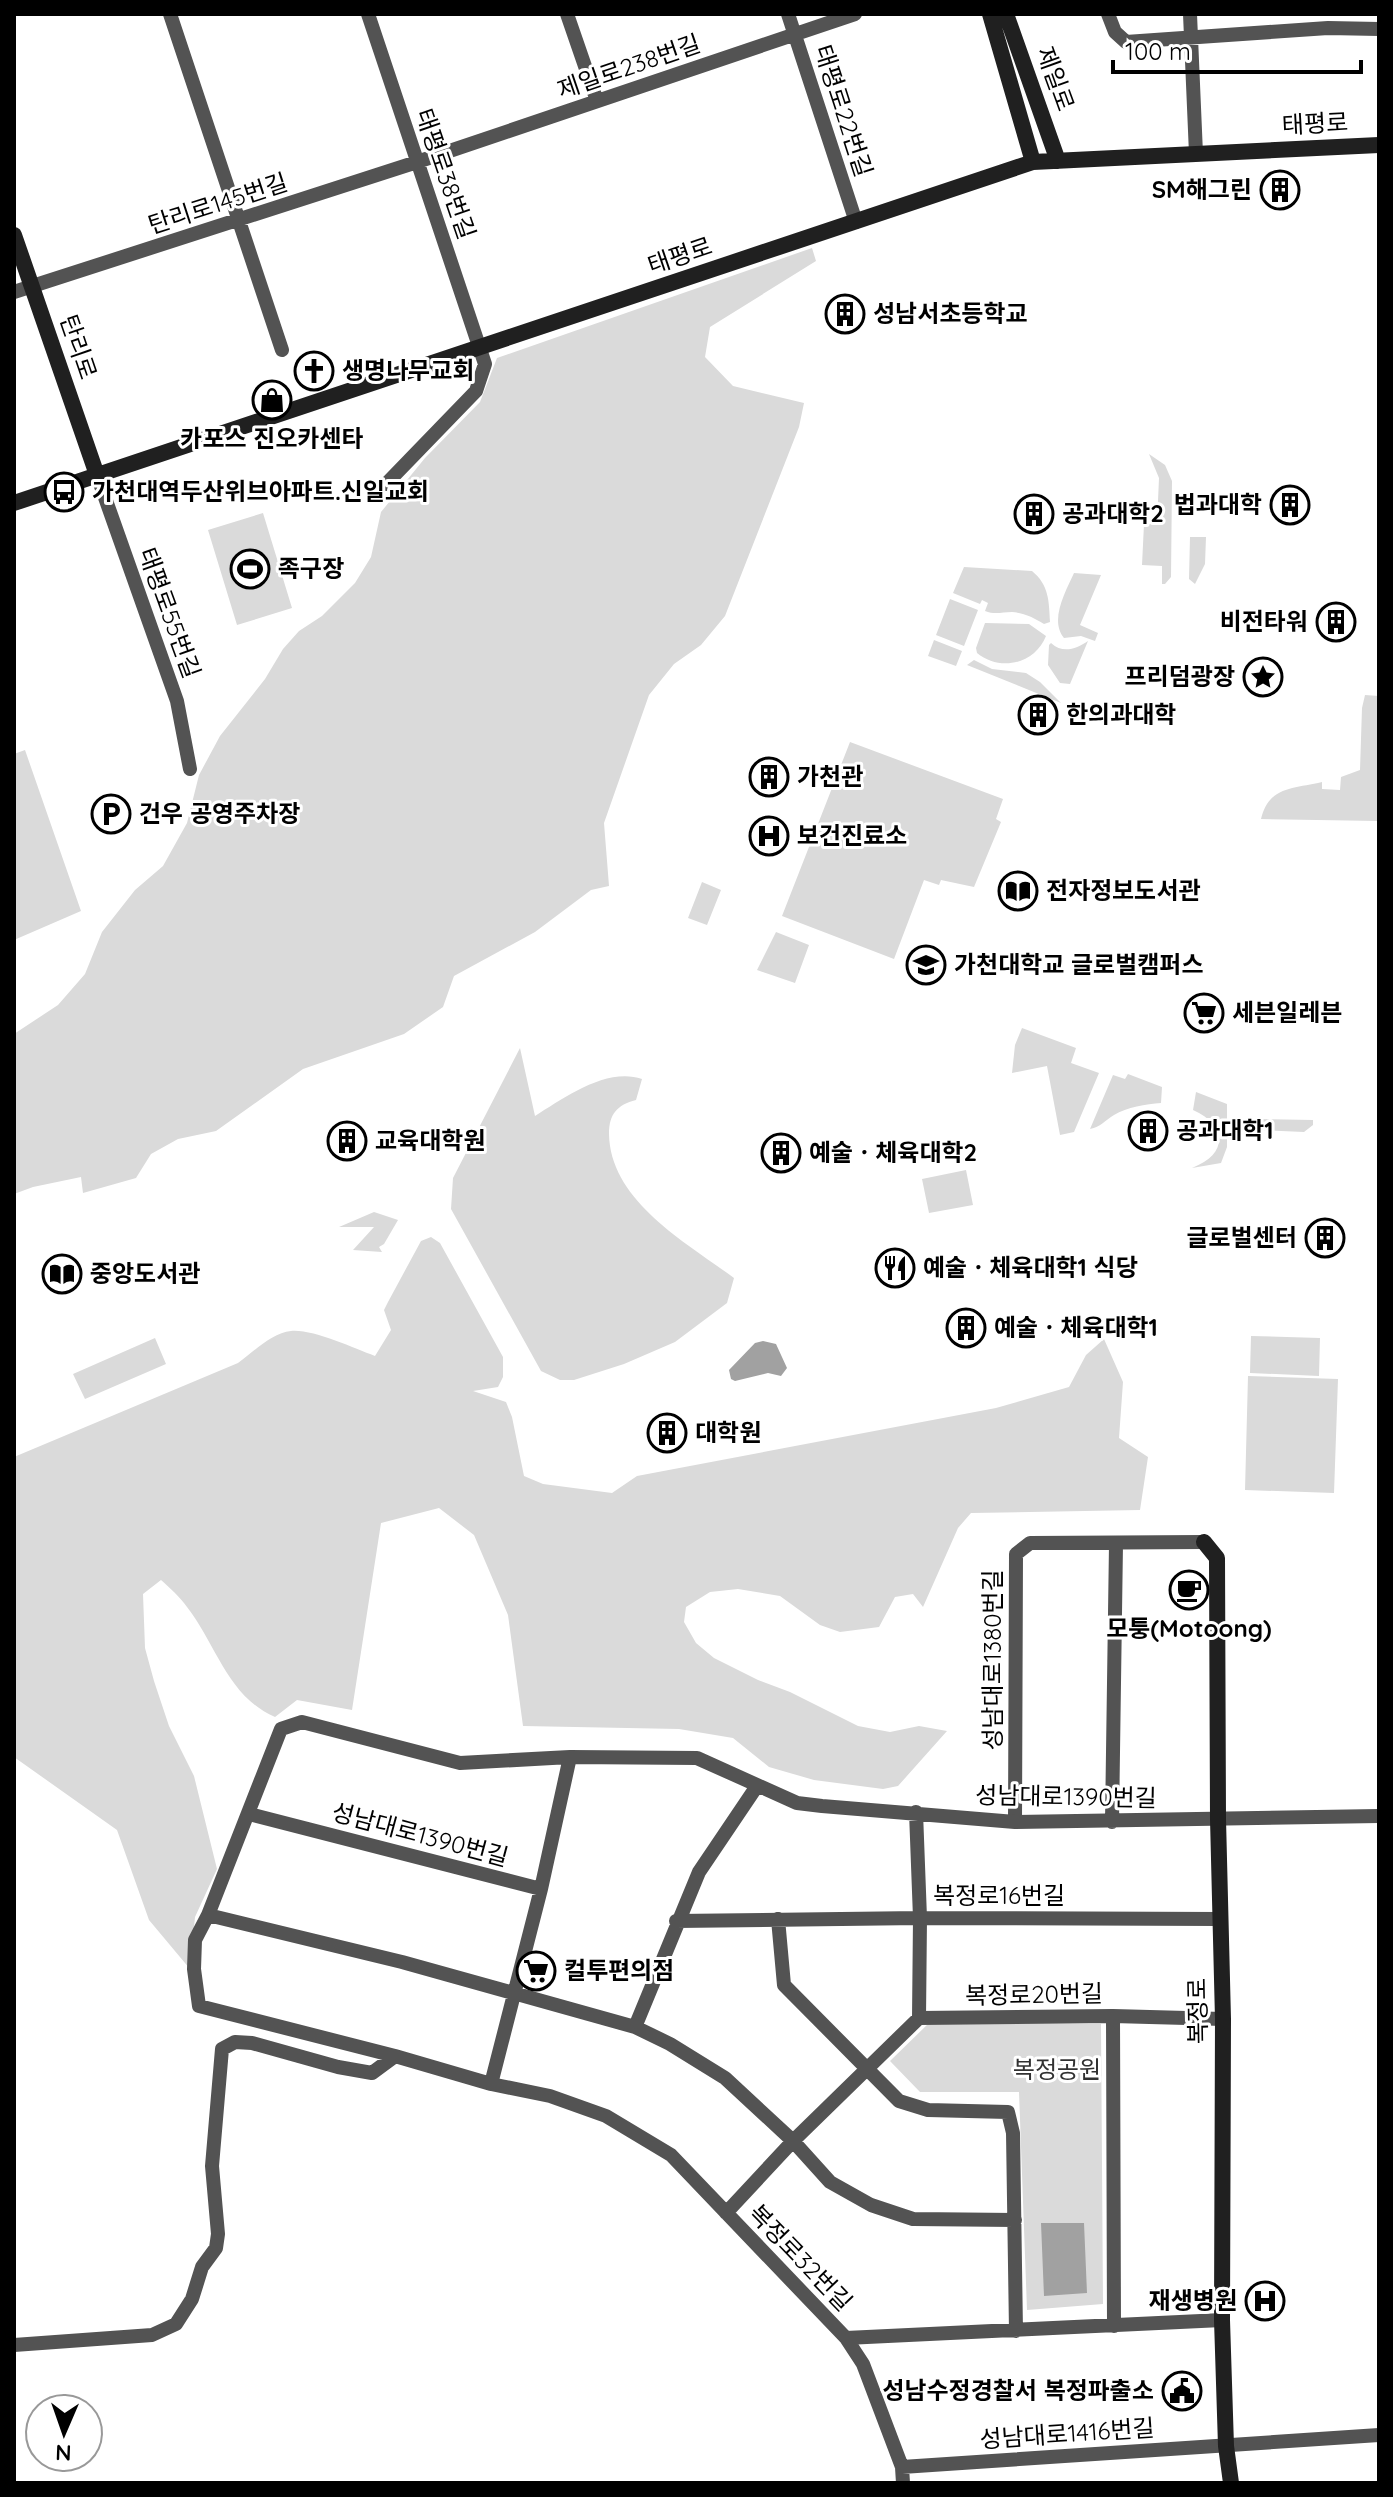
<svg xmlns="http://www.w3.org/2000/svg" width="1393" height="2497" viewBox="0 0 1393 2497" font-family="Quicksand,'Noto Sans KR',sans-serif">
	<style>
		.green { fill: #dadada }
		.water { fill: #a1a1a1 }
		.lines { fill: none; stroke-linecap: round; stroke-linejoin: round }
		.street { stroke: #535353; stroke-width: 14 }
		.secondary { stroke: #202020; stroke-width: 16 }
		.labels { text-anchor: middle; stroke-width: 6; stroke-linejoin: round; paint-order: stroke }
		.street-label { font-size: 24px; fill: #000; stroke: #fff }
		.poi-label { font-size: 24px; font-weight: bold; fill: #000; stroke: #fff; text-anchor: start }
		.park-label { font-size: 24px; fill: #313131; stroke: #fff }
	</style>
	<rect width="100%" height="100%" fill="#fff"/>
	<!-- green -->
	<path class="green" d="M812 248 816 261 710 327 705 357 733 386 804 403 799 427 725 616 701 645 674 664 649 695 604 823 609 886 591 890 535 932 454 976 443 1007 404 1034 303 1069 216 1131 178 1139 151 1154 136 1178 83 1193 81 1177 33 1187 14 1194V1034L58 1005 85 974 102 932 135 890 163 866 187 823 199 775 220 736 265 679 283 649 299 631 322 616 355 583 371 557 381 512 425 458 480 402 497 358Z
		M1149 454 1165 465 1172 481 1171 577 1165 584H1162V566L1142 565 1144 524H1157L1159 478Z
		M263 513 292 608 237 625 208 530Z
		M1190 537H1206L1205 564 1195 584 1189 579Z
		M964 567 1032 571C1049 585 1049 601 1050 622L1044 624C1034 618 1025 613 1012 612 1002 612 995 615 985 611L988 603 982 600 980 604 953 593Z
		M1074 573 1101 575 1080 625 1098 633 1095 641 1081 636 1064 638C1049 620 1066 591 1074 573Z
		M950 599 978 610 964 646 936 635Z
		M985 623 1029 624 1046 636C1035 664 1000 672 977 653L976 648Z
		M934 640 962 651 956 666 928 656Z
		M1088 641 1070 684 1060 683 1048 665 1049 645 1051 643C1063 654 1076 649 1088 641Z
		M974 660 992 669 1026 673 1040 682 1061 703 967 665Z
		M1365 695 1379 696V821L1261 819C1269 786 1293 789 1322 782V789L1340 790 1341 777 1360 770 1362 708Z
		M850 742 1003 799 996 819 1001 822 974 887 941 880 939 885 924 880 894 959 782 916Z
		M25 750 81 911 14 940V754Z
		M702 882 721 890 707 925 688 918Z
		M776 932 809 945 795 983 757 970Z
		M1022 1028 1076 1048 1071 1063 1099 1073 1074 1132 1060 1135 1047 1066 1012 1073 1015 1045Z
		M520 1048 535 1116C564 1098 606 1067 642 1079L636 1100C617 1105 609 1114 609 1134 610 1201 687 1243 734 1278L727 1303 675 1342 624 1364 574 1380H560L541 1371 451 1209 453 1178Z
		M1128 1074 1162 1087 1161 1103C1146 1104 1127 1107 1114 1115 1104 1121 1101 1127 1090 1129L1113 1075 1125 1079Z
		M1196 1092 1227 1104V1147L1221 1163 1192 1168C1229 1154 1227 1125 1193 1110Z
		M1257 1119 1313 1120V1125L1304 1132 1261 1130 1257 1127Z
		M966 1170 973 1205 929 1213 922 1179Z
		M374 1212 398 1220 384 1244 379 1247 382 1252 353 1250 374 1227H339Z
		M431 1237 440 1243 503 1357V1377L498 1387 473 1391 506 1402 512 1417 524 1476 543 1484 612 1493 637 1476 996 1408 1069 1387 1086 1355 1104 1339 1123 1382 1119 1438 1148 1457 1140 1510 971 1513 958 1528 923 1607 913 1594 895 1597 879 1627 840 1632 820 1625 780 1596 738 1589 710 1592 686 1607 684 1622 696 1643 714 1658 758 1680 790 1692 858 1726 890 1732 919 1726 947 1731 898 1786 883 1789 814 1780 769 1767 733 1738 679 1729 523 1726 508 1615 474 1535 439 1508 381 1523 352 1710 297 1700 275 1717C228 1697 216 1644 187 1607 180 1597 170 1588 161 1580L143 1594 145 1648 154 1681 169 1726 194 1776 217 1869 195 1917 190 1969 149 1920 117 1830 14 1757V1457L238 1363C253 1352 272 1333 291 1331 313 1329 353 1348 375 1356L391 1330 384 1310 388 1302 421 1241Z
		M1251 1336 1320 1338 1319 1376 1250 1373Z
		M155 1338 166 1364 85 1399 73 1374Z
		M1248 1376 1338 1379 1334 1493 1245 1490Z
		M930 2022 1101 2024 1103 2304 1027 2310 1019 2092H920L890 2061Z"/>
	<!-- water -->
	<path class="water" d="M763 1341 776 1344 787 1368 781 1376 768 1373 735 1381 731 1379 729 1370 755 1343Z
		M1041 2223H1084L1087 2293 1044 2296Z"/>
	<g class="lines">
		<!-- street -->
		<path class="street" d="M170 14 282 350
			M368 14 485 364 476 391 386 484
			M567 14 597 101
			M788 14 856 222
			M1108 14 1115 32 1126 42 1328 28 1379 29
			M1190 14 1196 154
			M14 292 417 162 855 14
			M97 475 177 701 190 769
			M916 1812 920 1918 919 2018
			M249 1814 541 1889
			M1015 1822 1016 1554 1030 1543 1204 1542
			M1112 1822 1116 1544
			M208 1915 402 1962 635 2027 670 2044 725 2078 793 2141 830 2182 871 2205 913 2219 1015 2220
			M778 1919 784 1985 899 2101 928 2110 1008 2112 1013 2133 1016 2331
			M676 1921 920 1918 1220 1919
			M1113 2016 1114 2326
			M635 2027 699 1872 757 1786
			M491 2084 541 1889 570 1757
			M726 2213 793 2141 919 2018 1113 2016 1223 2019
			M846 2338 1222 2320
			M14 2345 152 2335 176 2324 192 2299 202 2267 216 2248 218 2234 212 2166 222 2049 235 2042 252 2043 338 2067 372 2073 395 2056
			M902 2467 1379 2435
			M903 2483 902 2467 863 2364 846 2338 671 2155 606 2116 550 2096 491 2084 395 2056 199 2006 194 1969 195 1940 208 1915 281 1729 302 1722 460 1763 570 1757 697 1758 797 1803 822 1806 1015 1822 1379 1816"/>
		<!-- secondary -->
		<path class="secondary" d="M990 14 1033 162
			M1006 14 1058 161
			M14 235 97 475
			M14 503 1033 162 1379 145
			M1204 1542 1217 1558 1218 1819 1223 2019 1222 2320 1226 2446 1231 2483"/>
	</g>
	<!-- icons -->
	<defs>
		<g id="building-ring" transform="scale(2)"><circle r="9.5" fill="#fff" stroke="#000" stroke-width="1.5"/><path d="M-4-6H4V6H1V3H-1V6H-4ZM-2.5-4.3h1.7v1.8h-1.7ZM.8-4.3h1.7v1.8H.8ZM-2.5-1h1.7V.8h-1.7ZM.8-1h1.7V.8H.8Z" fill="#000"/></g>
		<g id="church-ring" transform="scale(2)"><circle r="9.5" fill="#fff" stroke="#000" stroke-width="1.5"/><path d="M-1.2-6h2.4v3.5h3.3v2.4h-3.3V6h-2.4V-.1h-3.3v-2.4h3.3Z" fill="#000"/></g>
		<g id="shop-ring" transform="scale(2)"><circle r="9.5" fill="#fff" stroke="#000" stroke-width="1.5"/><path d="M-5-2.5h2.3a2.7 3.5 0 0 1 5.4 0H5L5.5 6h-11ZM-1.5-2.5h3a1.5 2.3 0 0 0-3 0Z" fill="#000"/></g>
		<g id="bus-ring" transform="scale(2)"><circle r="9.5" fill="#fff" stroke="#000" stroke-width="1.5"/><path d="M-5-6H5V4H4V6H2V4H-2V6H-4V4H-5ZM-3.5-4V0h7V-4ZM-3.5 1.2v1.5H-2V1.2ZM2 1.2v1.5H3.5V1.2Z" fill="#000"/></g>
		<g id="stadium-ring" transform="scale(2)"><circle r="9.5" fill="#fff" stroke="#000" stroke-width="1.5"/><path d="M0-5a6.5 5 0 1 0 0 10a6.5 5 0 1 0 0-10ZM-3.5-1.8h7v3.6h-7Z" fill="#000"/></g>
		<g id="sight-ring" transform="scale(2)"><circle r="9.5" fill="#fff" stroke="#000" stroke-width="1.5"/><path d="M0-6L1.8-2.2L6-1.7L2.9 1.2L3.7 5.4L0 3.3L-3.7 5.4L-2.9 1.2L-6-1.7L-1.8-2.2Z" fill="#000"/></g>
		<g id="parking-ring" transform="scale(2)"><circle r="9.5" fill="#fff" stroke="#000" stroke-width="1.5"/><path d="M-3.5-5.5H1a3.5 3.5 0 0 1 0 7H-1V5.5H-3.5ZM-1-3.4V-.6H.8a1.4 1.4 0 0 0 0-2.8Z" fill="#000"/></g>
		<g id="hospital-ring" transform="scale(2)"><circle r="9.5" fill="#fff" stroke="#000" stroke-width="1.5"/><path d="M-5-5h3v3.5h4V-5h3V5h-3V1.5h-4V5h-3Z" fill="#000"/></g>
		<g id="library-ring" transform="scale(2)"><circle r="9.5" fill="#fff" stroke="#000" stroke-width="1.5"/><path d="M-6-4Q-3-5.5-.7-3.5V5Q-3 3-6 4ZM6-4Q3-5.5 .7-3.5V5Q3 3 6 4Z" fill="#000"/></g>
		<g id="university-ring" transform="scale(2)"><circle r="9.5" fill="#fff" stroke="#000" stroke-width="1.5"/><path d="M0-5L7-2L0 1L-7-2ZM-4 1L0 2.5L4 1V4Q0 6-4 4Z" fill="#000"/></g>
		<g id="supermarket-ring" transform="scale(2)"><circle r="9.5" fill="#fff" stroke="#000" stroke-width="1.5"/><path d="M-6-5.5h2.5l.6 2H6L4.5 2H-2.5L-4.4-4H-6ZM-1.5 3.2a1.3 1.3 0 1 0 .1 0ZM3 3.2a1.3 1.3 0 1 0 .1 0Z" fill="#000"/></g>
		<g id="restaurant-ring" transform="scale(2)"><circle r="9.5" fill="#fff" stroke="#000" stroke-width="1.5"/><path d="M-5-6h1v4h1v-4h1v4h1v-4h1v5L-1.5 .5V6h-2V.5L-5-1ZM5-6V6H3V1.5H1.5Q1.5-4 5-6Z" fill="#000"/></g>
		<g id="cafe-ring" transform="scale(2)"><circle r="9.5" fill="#fff" stroke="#000" stroke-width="1.5"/><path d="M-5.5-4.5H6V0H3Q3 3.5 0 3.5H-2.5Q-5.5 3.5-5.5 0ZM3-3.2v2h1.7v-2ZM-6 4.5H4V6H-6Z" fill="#000"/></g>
		<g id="civic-ring" transform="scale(2)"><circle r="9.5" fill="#fff" stroke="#000" stroke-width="1.5"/><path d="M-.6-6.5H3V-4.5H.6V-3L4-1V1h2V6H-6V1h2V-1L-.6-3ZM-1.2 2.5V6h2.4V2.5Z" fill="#000"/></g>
	</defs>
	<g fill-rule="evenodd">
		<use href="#building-ring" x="1280" y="190"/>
		<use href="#building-ring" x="845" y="314"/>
		<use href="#church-ring" x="314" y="371"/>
		<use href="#shop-ring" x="272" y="400"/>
		<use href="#bus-ring" x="64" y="492"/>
		<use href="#building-ring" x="1290" y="505"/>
		<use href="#building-ring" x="1034" y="514"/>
		<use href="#stadium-ring" x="250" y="569"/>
		<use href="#building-ring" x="1336" y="622"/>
		<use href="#sight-ring" x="1263" y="677"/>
		<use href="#building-ring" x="1038" y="715"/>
		<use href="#building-ring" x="769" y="777"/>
		<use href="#parking-ring" x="111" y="814"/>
		<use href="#hospital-ring" x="769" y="836"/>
		<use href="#library-ring" x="1018" y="891"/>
		<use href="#university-ring" x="926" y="965"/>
		<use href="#supermarket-ring" x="1204" y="1013"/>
		<use href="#building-ring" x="1148" y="1131"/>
		<use href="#building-ring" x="347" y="1141"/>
		<use href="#building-ring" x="781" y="1153"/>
		<use href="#building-ring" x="1325" y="1238"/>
		<use href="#restaurant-ring" x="895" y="1268"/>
		<use href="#library-ring" x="62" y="1274"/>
		<use href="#building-ring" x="966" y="1328"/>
		<use href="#building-ring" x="667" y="1433"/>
		<use href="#cafe-ring" x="1189" y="1590"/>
		<use href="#supermarket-ring" x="536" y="1971"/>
		<use href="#hospital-ring" x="1265" y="2301"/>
		<use href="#civic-ring" x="1182" y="2391"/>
	</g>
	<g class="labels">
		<!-- street labels -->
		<g class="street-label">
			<text transform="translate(629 67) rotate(-19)" y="8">제일로238번길</text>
			<text transform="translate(1055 79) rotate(70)" y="8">제일로</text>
			<text transform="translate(843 111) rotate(72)" y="8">태평로22번길</text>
			<text transform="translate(1315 124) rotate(-3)" y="8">태평로</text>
			<text transform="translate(445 174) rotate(71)" y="8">태평로38번길</text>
			<text transform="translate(218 204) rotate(-18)" y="8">탄리로145번길</text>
			<text transform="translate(680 256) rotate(-19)" y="8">태평로</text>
			<text transform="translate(78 347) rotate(71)" y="8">탄리로</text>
			<text transform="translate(169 613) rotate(70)" y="8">태평로55번길</text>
			<text transform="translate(993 1660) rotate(-90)" y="8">성남대로1380번길</text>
			<text transform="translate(1066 1797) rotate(1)" y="8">성남대로1390번길</text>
			<text transform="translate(420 1835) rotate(15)" y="8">성남대로1390번길</text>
			<text x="999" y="1904">복정로16번길</text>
			<text transform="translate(1034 1995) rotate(-1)" y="8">복정로20번길</text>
			<text transform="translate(1198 2011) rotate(-91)" y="8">복정로</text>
			<text transform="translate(800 2258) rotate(46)" y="8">복정로32번길</text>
			<text transform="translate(1067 2434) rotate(-4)" y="8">성남대로1416번길</text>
		</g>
		<!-- poi labels -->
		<g class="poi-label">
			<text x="1252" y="198" text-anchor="end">SM해그린</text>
			<text x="873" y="322">성남서초등학교</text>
			<text x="342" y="379">생명나무교회</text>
			<text x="272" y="447" text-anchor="middle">카포스 진오카센타</text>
			<text x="92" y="500">가천대역두산위브아파트.신일교회</text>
			<text x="1262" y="513" text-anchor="end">법과대학</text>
			<text x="1062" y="522">공과대학2</text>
			<text x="278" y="577">족구장</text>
			<text x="1308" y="630" text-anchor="end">비전타워</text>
			<text x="1235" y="685" text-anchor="end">프리덤광장</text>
			<text x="1066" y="723">한의과대학</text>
			<text x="797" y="785">가천관</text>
			<text x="139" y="822">건우 공영주차장</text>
			<text x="797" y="844">보건진료소</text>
			<text x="1046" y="899">전자정보도서관</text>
			<text x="954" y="973">가천대학교 글로벌캠퍼스</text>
			<text x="1232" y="1021">세븐일레븐</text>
			<text x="1176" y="1139">공과대학1</text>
			<text x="375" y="1149">교육대학원</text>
			<text x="809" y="1161">예술ㆍ체육대학2</text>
			<text x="1297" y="1246" text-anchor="end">글로벌센터</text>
			<text x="923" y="1276">예술ㆍ체육대학1 식당</text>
			<text x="90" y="1282">중앙도서관</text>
			<text x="994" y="1336">예술ㆍ체육대학1</text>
			<text x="695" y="1441">대학원</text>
			<text x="1189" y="1637" text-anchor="middle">모퉁(Motoong)</text>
			<text x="564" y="1979">컬투편의점</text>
			<text x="1237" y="2309" text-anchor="end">재생병원</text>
			<text x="1154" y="2399" text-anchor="end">성남수정경찰서 복정파출소</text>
		</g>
		<!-- park labels -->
		<g class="park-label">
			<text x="1057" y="2078">복정공원</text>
		</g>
	</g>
	<!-- border -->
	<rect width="1393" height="2497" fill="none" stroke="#000000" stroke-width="32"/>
	<!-- north arrow -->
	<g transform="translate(64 2433) rotate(182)"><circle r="38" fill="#ffffff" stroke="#999999" stroke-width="2"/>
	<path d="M0-6L14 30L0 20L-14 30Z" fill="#000000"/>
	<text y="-12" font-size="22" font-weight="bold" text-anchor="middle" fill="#000000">N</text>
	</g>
	<!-- scale -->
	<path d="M1113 60v12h248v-12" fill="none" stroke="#000000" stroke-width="4"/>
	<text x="1125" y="60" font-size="24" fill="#000000" stroke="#ffffff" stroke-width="6" paint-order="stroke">100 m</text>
</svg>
